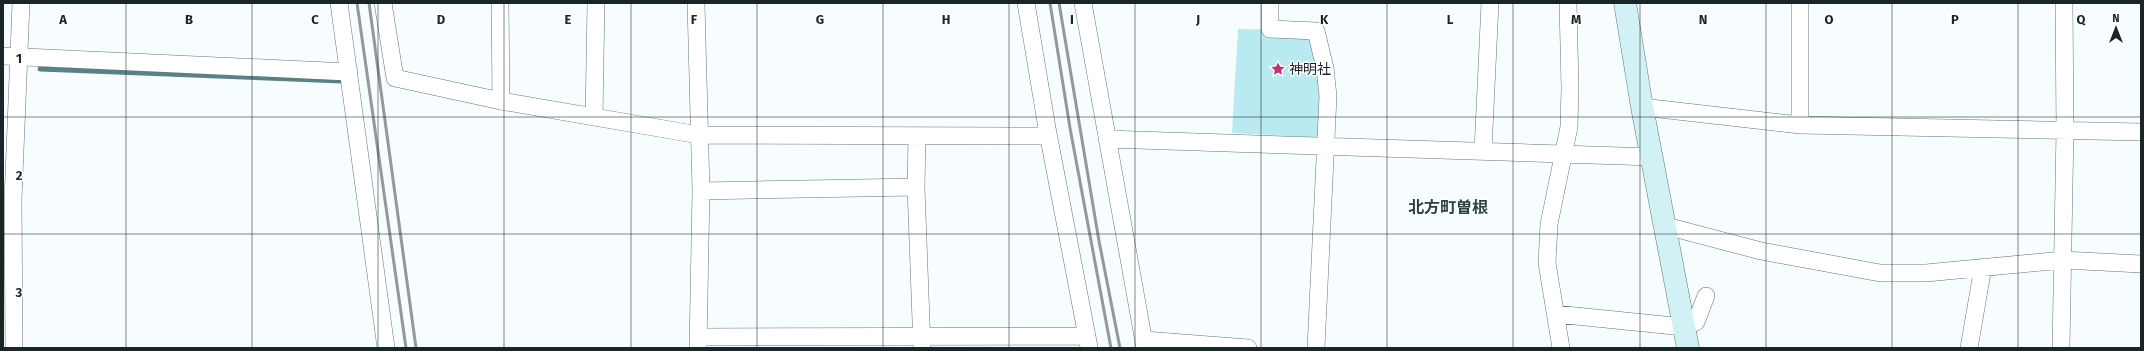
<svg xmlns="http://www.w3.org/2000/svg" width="2144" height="351" viewBox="0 0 2144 351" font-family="'Fira Sans','Noto Sans JP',sans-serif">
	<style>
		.green { fill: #b9e9f1 }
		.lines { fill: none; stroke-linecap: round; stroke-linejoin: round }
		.stream { stroke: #588188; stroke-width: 5 }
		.street-casing { stroke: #5d787c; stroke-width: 18 }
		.secondary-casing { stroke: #5d787c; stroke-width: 23 }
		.street { stroke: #fff; stroke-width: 17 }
		.secondary { stroke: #d2f1f5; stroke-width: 22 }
		.rail { stroke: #91999b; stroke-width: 3 }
		.grid { fill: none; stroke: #1a2527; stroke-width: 1; stroke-opacity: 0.55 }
		.labels { text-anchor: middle; stroke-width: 3; stroke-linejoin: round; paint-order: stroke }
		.poi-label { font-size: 14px; fill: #1a2527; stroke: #fff; text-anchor: start }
		.quarter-label { font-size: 16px; font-weight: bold; fill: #294346; stroke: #fff }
		.grid-label { font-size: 13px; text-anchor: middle; font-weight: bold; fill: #1a2527; stroke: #fff; stroke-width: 3; stroke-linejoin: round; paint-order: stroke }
	</style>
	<rect width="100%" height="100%" fill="#f7fdfe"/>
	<!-- green -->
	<path class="green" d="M1238 29 1316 31 1327 138 1232 133Z"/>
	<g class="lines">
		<!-- stream -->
		<path class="stream" d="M40 69 342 81"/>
		<!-- street casing -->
		<g class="street-casing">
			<path id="street" d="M339 3 386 348
				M383 3 395 78 501 101 699 135 1048 136
				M500 3 501 101
				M696 3 701 191 698 347
				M1026 3 1047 128 1089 347
				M1083 3 1145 348
				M1270 3V29L1316 31 1325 68 1328 96 1316 348
				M3 56 349 72
				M1642 107 1800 125 2141 132
				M594 117 596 3
				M1800 125V3
				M917 136 916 187 922 348
				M1107 139 1652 157
				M1483 151 1490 3
				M701 191 916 187
				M1666 226 1761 251 1880 273H1926L2063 260 2141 264
				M1556 314 1684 327 1696 322 1706 296
				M698 337 1087 336
				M1144 340 1248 348
				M14 348 13 200 21 3
				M1561 348 1547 263 1549 224 1569 127 1570 88 1568 3
				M1969 348 1983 267
				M2061 348 2065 130 2064 3"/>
		</g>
		<!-- secondary casing -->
		<g class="secondary-casing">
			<path id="secondary" d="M1625 3 1642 107 1688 348"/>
		</g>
		<!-- street -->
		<use href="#street" class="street"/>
		<!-- secondary -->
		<use href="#secondary" class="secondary"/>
		<!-- rail -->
		<path class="rail" d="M357 3 406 348
			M369 3 416 348
			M1050 3 1070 128 1111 348
			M1059 3 1099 241 1120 348"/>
	</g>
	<!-- grid -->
	<path class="grid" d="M126 3V348M252 3V348M378 3V348M504 3V348M631 3V348M757 3V348M883 3V348M1009 3V348M1135 3V348M1261 3V348M1387 3V348M1513 3V348M1640 3V348M1766 3V348M1892 3V348M2018 3V348M3 117H2141M3 234H2141"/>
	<!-- icons -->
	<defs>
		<g id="sight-bare" transform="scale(1.08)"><path d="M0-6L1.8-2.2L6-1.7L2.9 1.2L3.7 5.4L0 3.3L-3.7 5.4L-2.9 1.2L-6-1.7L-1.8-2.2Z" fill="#bc3471" stroke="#fff" stroke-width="2.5" paint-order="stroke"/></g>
	</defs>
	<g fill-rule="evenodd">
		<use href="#sight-bare" x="1278" y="69"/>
	</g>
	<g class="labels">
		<!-- poi labels -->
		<g class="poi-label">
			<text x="1289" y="74">神明社</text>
		</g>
		<!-- quarter labels -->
		<g class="quarter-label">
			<text x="1448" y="213">北方町曽根</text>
		</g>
	</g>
	<g class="grid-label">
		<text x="63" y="24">A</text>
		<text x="189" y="24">B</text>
		<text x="315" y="24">C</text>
		<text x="441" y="24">D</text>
		<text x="568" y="24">E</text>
		<text x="694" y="24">F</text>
		<text x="820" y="24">G</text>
		<text x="946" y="24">H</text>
		<text x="1072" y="24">I</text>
		<text x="1198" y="24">J</text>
		<text x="1324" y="24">K</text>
		<text x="1450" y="24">L</text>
		<text x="1576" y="24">M</text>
		<text x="1703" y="24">N</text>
		<text x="1829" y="24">O</text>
		<text x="1955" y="24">P</text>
		<text x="2081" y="24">Q</text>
		<text x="19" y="63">1</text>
		<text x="19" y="180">2</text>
		<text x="19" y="297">3</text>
	</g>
	<!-- border -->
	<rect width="2144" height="351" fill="none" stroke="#1a2527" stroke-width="8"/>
	<!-- north arrow -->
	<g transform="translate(2116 28)" stroke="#ffffff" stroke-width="3" paint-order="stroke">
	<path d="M0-3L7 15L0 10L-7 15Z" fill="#1a2527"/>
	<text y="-6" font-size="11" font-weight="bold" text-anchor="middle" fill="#1a2527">N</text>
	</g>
</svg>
